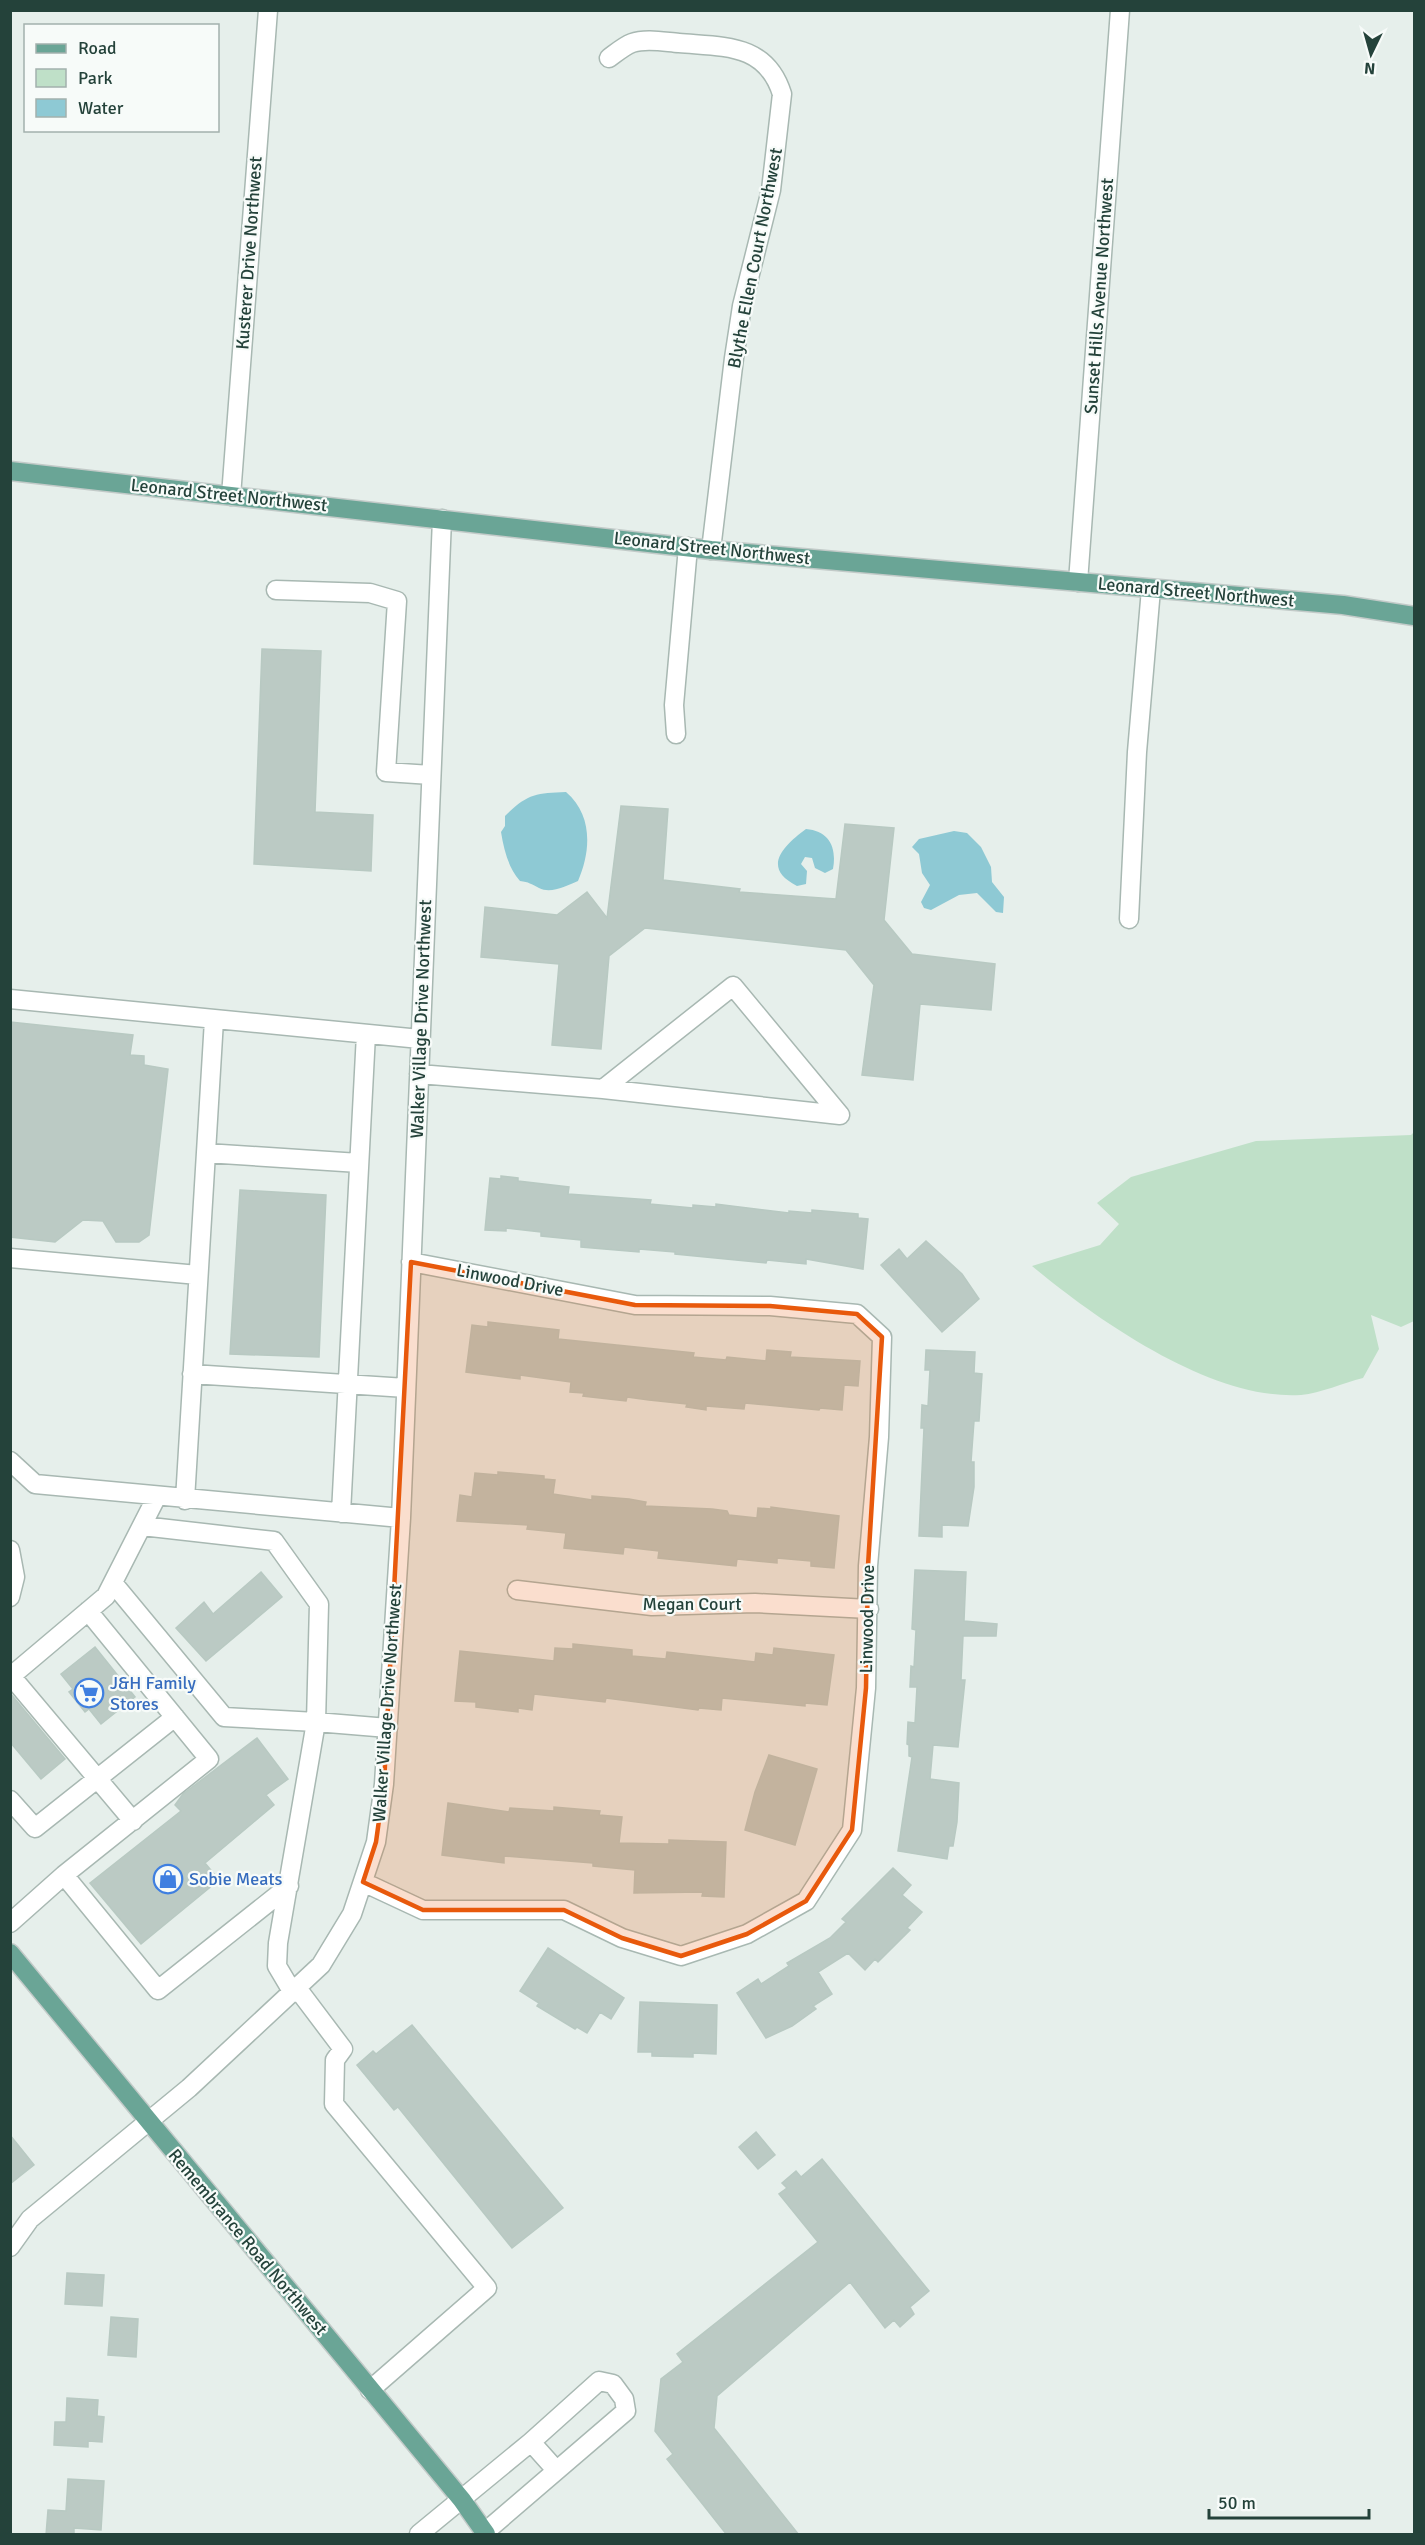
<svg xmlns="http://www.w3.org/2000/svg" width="1425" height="2545" viewBox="0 0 1425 2545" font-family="Signika,sans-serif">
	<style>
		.green { fill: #bfe0c8 }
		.water { fill: #8ec9d4 }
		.building { fill: #bbcac4; stroke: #b8c9c2; stroke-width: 1.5 }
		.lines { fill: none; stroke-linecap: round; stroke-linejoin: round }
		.minor-casing { stroke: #a8b8b2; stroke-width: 21 }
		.major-casing { stroke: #c2cac8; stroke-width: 21 }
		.minor { stroke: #fff; stroke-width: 18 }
		.major { stroke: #6aa596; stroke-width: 18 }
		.marked { fill: #e8590c; fill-opacity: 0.2; stroke: #e8590c; stroke-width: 4.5; stroke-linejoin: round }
		.labels { text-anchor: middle; stroke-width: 4.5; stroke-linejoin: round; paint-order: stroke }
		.street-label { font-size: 18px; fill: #24423a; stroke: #f7fbf9 }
		.shop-label { font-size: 18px; fill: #366cbe; stroke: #f7fbf9; text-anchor: start }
	</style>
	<rect width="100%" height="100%" fill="#e6efeb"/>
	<!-- green -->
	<path class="green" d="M1414 1132V1321L1401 1327 1371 1315 1379 1349 1363 1378C1343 1383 1321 1393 1301 1395 1212 1401 1097 1320 1032 1266L1100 1245 1119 1224 1097 1203 1131 1177 1256 1141 1411 1135Z"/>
	<!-- water -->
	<path class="water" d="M566 792C593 815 591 851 578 881 566 886 551 894 539 888 531 884 529 882 520 881 508 867 504 850 501 832L505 826V816C527 794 536 793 566 792Z
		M806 829C829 831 837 847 833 869L825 873 815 868 812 858 805 857 801 864 807 871 806 884 797 886C761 868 783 846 806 829Z
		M954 831 967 833 981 847 991 867 992 882 1004 897 1003 913 996 912 977 893 959 895 931 910 924 908 921 902 930 885 922 873 919 854 912 847 919 839Z"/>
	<!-- building -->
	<path class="building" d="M262 649 321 651 315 812 373 815 371 871 254 864Z
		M621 806 668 809 663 880 740 889 739 892 836 899 845 824 894 828 884 920 912 954 995 964 991 1010 920 1004 913 1080 862 1075 874 985 846 950 645 928 609 956 601 1049 552 1045 559 964 481 957 485 907 557 915 587 892 607 918Z
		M10 1022 133 1035 130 1055 144 1056V1065L168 1069 149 1235 139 1242H116L103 1221 83 1220 55 1242 10 1237Z
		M501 1176 518 1178V1181L569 1187 568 1194 651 1200 650 1204 693 1208V1205L716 1207V1204L789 1213V1211L812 1213V1210L858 1214V1218L868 1219 863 1269 806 1259V1264L767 1260 766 1263 675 1254V1252L639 1249V1252L581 1247V1240L541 1236V1232L506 1228V1231L485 1230 490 1178 501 1179Z
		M240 1190 326 1195 319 1357 230 1354Z
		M926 1241 962 1274 979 1299 942 1332 881 1265 899 1249 907 1259Z
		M488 1322 559 1330 558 1339 694 1353 693 1357 726 1360 727 1357 766 1361 767 1350 791 1352 790 1357 860 1361 858 1386 844 1385 842 1410 820 1408 819 1410 745 1403 744 1409 706 1406V1410L686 1407 687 1404 649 1400 627 1397 626 1401 583 1396 584 1393 570 1392 571 1382 520 1375V1379L466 1372 472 1325 488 1327Z
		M926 1350 975 1352 974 1373 982 1374 979 1421H974L971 1462H974V1487L968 1526 942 1525V1537L919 1536 924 1428H921L922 1405 928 1406 930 1370H925Z
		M498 1472 544 1476V1479L555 1480 553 1494 592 1500V1496L629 1499 646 1502 645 1506 712 1509 727 1511 729 1515 757 1518 758 1508 771 1509V1507L839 1516 834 1568 811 1566V1561L777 1558V1563L737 1559 736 1566 658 1558 659 1551 624 1547 623 1554 564 1548 566 1533 527 1529 528 1525 457 1521 460 1495 472 1497 475 1473 498 1475Z
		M915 1570 966 1572 964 1621 997 1624 996 1636H963L961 1680H965L958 1747 933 1745 930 1779 959 1783 957 1822 953 1846H949L947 1859 898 1851 912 1757 909 1756V1745L907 1744 908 1722 915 1723 917 1687H910L911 1666 914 1667 916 1630 912 1629Z
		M261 1572 282 1597 206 1661 176 1628 204 1602 213 1614Z
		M573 1644 632 1650V1656L666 1659 667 1652 755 1662 756 1653 773 1655 774 1648 834 1655 827 1705 805 1703V1706L722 1698 721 1710 699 1708 698 1710 606 1698 605 1702 534 1694 532 1710 518 1708V1712L476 1707V1702L455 1701 460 1651 554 1661 555 1648 573 1649Z
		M95 1647 135 1697 101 1724 89 1709 85 1712 69 1692 73 1689 61 1674Z
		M10 1693 65 1759 41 1779 10 1742Z
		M257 1738 288 1779 266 1795 274 1805 205 1863 219 1880 141 1944 90 1883 181 1811 175 1805 183 1794Z
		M769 1755 817 1769 795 1845 745 1830 755 1792Z
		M448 1803 509 1812 510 1808 554 1811V1807L600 1811 599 1815 622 1817 619 1843 669 1844V1840L726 1842 724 1897 702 1896 703 1892 634 1893 635 1870 593 1866V1863L504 1856V1863L442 1855Z
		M893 1868 911 1885 902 1895 922 1912 907 1928 910 1930 878 1962 875 1959 865 1970 848 1953 818 1972 832 1994 813 2006 816 2009 792 2026 766 2038 737 1993 758 1979 761 1984 789 1966 787 1963 830 1938 846 1922 842 1919Z
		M548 1948 624 1998 611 2019 600 2012 587 2033 577 2027 575 2029 537 2006 539 2003 520 1991Z
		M640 2002 717 2005 716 2054 693 2053V2057L652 2056V2052H638Z
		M412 2025 563 2208 512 2248 398 2107 394 2110 357 2065 373 2051 376 2054Z
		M756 2132 775 2155 758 2169 739 2147Z
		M10 2135 34 2165 10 2184Z
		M822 2159 929 2291 910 2307 914 2314 900 2327 894 2320 885 2328 850 2282 717 2396 714 2428 799 2535H727L667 2459 673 2454 655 2431 661 2379 683 2362 677 2354 818 2242 779 2194 787 2188 782 2183 796 2171 801 2177Z
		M67 2273 104 2275 102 2306 65 2304Z
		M111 2317 138 2319 136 2357 108 2355Z
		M67 2398 98 2400 97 2416 104 2417 102 2442 88 2441V2447L54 2445 55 2422H66Z
		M68 2479 104 2481 101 2530 74 2528V2535H46L48 2510 66 2511Z"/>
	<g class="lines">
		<!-- minor casing -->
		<g class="minor-casing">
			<path id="minor" d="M609 58C616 53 624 46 632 43 646 38 665 42 679 43 724 47 766 43 782 94L771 190 742 306 734 358 711 550
				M231 496 268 10
				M1078 582 1120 10
				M276 590 370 593 397 601 386 772 431 775
				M676 734 674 705 688 547
				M1129 919 1137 752 1151 589
				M10 999 420 1039
				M419 1074 603 1089 840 1115
				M603 1089 733 986 840 1115
				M206 1153 359 1163
				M10 1258 198 1275
				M192 1374 406 1388
				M10 1461 35 1484 401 1518
				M185 1500 214 1020
				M341 1513 366 1034
				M10 1550 15 1577 10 1597
				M113 1583 224 1717 316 1722 319 1604 274 1541 142 1526
				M517 1590 652 1606 755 1603 869 1609
				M11 1676 133 1821
				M10 1677 106 1596 157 1496
				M10 1800 35 1828 175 1717
				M64 1875 209 1759 88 1611
				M363 1882 423 1910H564L622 1938 681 1956 747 1934 806 1901 852 1830 866 1688 868 1566 879 1437 882 1337 857 1314 770 1306 635 1305 411 1262
				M10 1923 64 1875 158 1990 289 1886
				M297 1988 343 2049 335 2060 334 2104 487 2288 370 2390
				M293 1993 277 1966 278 1943 316 1722 388 1728
				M10 2247 30 2219 189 2088 321 1965 352 1914 376 1842 384 1784 401 1518 442 519
				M531 2442 556 2470
				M419 2534 531 2442 599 2381 613 2384 624 2399 626 2411 485 2532"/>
		</g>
		<!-- major casing -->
		<g class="major-casing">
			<path id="major" d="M10 471 711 550 1343 605 1414 616
				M10 1953 462 2500 486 2534"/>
		</g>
		<!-- minor -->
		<use href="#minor" class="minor"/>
		<!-- major -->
		<use href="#major" class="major"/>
	</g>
	<!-- marked area -->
	<path class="marked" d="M411 1262 635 1305 770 1306 857 1314 882 1337 868 1566 866 1688 852 1830 806 1901 747 1934 681 1956 622 1938 564 1910H423L363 1882 376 1842 384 1784Z"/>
	<!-- icons -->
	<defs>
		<g id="supermarket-ring" transform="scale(1.5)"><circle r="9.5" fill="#f7fbf9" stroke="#3f7fe0" stroke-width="1.5"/><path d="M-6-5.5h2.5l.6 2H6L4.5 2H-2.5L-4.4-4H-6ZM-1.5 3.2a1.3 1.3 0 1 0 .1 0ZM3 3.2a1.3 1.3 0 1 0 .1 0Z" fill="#3f7fe0"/></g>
		<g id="shop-ring" transform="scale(1.5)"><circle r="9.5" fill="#f7fbf9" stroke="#3f7fe0" stroke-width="1.5"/><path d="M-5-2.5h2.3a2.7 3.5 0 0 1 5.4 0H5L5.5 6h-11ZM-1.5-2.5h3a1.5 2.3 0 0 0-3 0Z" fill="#3f7fe0"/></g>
	</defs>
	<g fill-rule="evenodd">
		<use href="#supermarket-ring" x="89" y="1693"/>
		<use href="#shop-ring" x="168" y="1879"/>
	</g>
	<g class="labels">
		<!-- street labels -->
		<g class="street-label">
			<text transform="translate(249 253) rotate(-86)" y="6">Kusterer Drive Northwest</text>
			<text transform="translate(755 258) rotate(-79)" y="6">Blythe Ellen Court Northwest</text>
			<text transform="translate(1099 296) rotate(-86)" y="6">Sunset Hills Avenue Northwest</text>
			<text transform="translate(229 495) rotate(6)" y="6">Leonard Street Northwest</text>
			<text transform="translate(712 548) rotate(6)" y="6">Leonard Street Northwest</text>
			<text transform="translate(1196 592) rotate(5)" y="6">Leonard Street Northwest</text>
			<text transform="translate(421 1019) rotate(-88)" y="6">Walker Village Drive Northwest</text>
			<text transform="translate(510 1280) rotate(11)" y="6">Linwood Drive</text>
			<text x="692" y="1610">Megan Court</text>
			<text transform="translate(867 1619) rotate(-89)" y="6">Linwood Drive</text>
			<text transform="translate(387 1703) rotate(-86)" y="6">Walker Village Drive Northwest</text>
			<text transform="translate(248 2242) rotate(50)" y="6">Remembrance Road Northwest</text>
		</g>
		<!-- shop labels -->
		<g class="shop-label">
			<text x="110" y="1689">J&amp;H Family<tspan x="110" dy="21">Stores</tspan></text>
			<text x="189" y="1885">Sobie Meats</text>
		</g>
	</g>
	<!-- border -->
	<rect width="1425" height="2545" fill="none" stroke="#24423a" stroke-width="24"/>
	<!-- legend -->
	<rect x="24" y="24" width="195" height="108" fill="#f7fbf9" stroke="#a3b1ad" stroke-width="1.5"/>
	<rect x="36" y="44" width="30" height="9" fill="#6aa596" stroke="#a3b1ad" stroke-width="1.5"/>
	<text x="78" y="54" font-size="18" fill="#24423a">Road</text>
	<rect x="36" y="69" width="30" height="18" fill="#bfe0c8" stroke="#a3b1ad" stroke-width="1.5"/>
	<text x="78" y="84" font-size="18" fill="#24423a">Park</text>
	<rect x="36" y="99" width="30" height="18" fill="#8ec9d4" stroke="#a3b1ad" stroke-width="1.5"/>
	<text x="78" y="114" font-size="18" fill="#24423a">Water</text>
	<!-- north arrow -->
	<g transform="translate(1371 54) rotate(185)" stroke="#f7fbf9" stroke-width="4.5" paint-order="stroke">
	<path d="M0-4.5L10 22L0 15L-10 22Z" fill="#24423a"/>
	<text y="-9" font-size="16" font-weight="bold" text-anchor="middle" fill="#24423a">N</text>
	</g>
	<!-- scale -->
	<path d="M1209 2509v9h160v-9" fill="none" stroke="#24423a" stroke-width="3"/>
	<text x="1218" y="2509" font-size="18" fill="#24423a" stroke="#f7fbf9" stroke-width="4.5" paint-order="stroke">50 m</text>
</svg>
